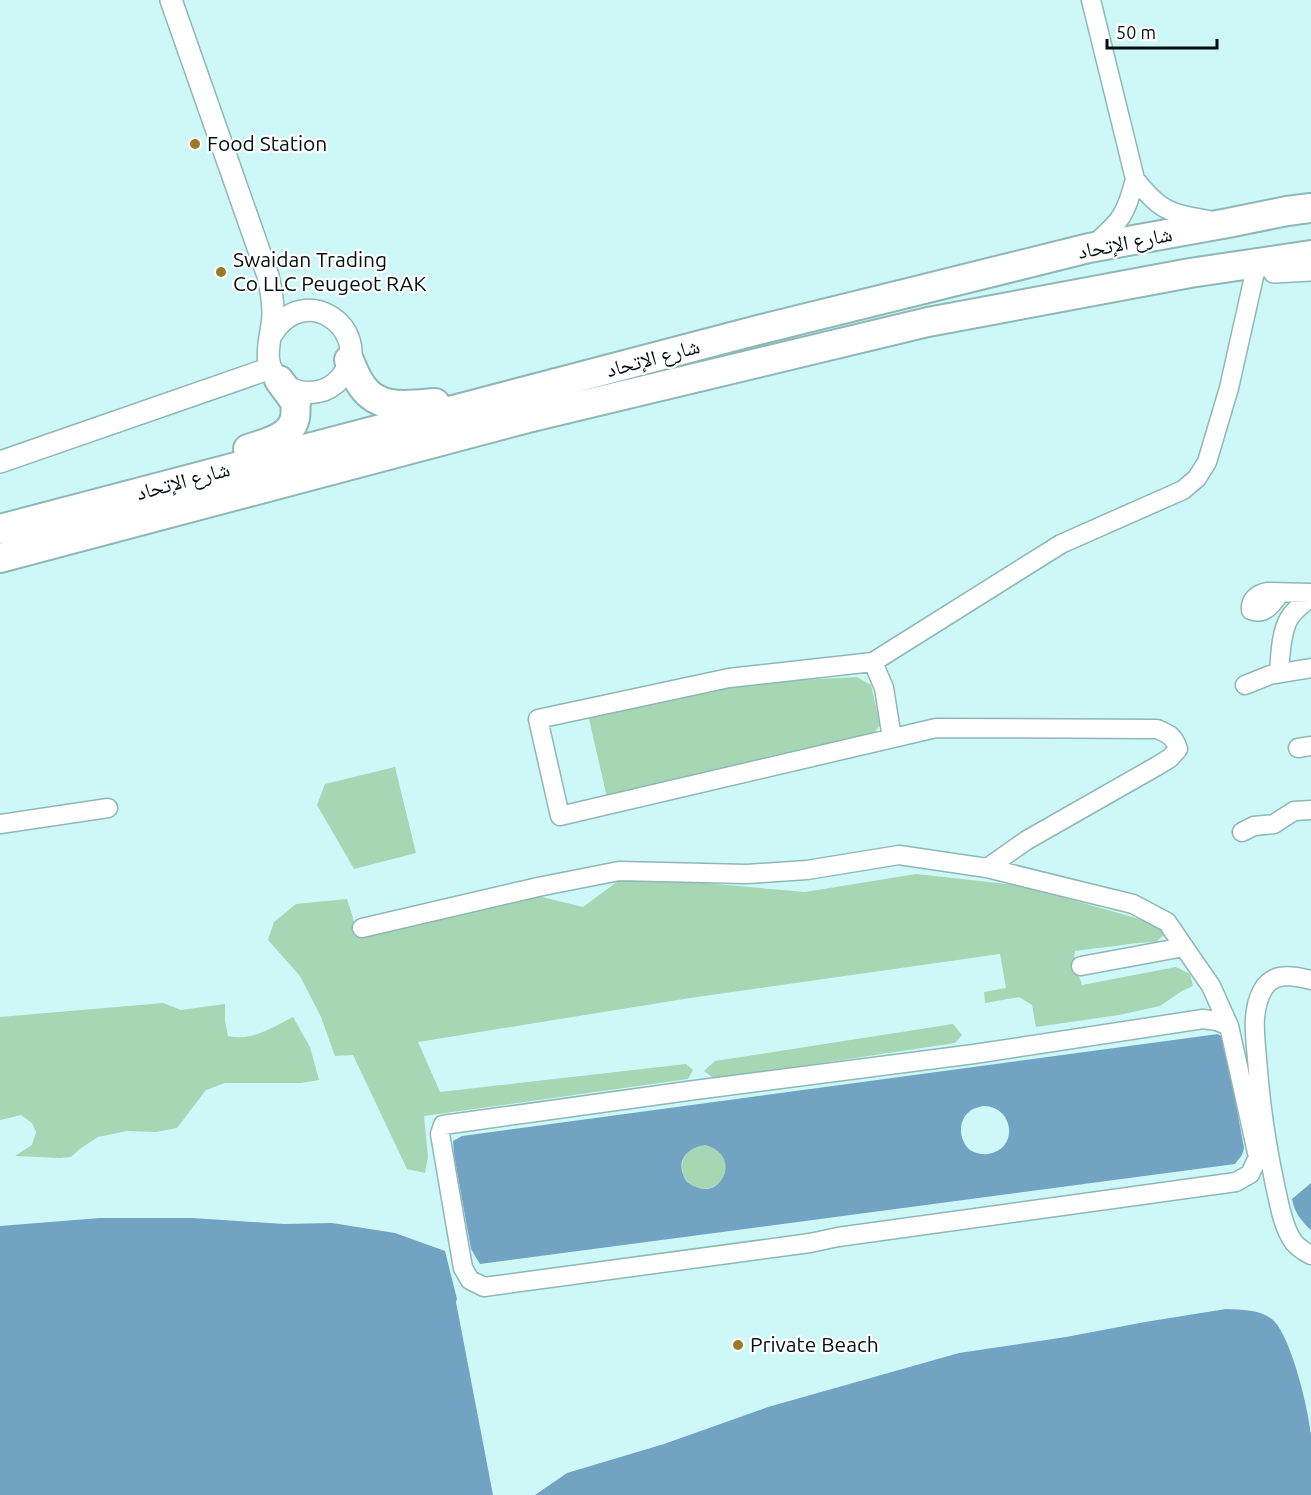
<svg xmlns="http://www.w3.org/2000/svg" width="1311" height="1495" viewBox="0 0 1311 1495" font-family="Ubuntu,'Noto Naskh Arabic',sans-serif">
	<style>
		.green { fill: #a6d6b3 }
		.water { fill: #72a3c3; fill-rule: evenodd }
		.lines { fill: none; stroke-linecap: round; stroke-linejoin: round }
		.minor-casing { stroke: #8eb7b6; stroke-width: 21 }
		.tertiary-casing { stroke: #8eb7b6; stroke-width: 24 }
		.trunk-casing { stroke: #8eb7b6; stroke-width: 32 }
		.minor { stroke: #fff; stroke-width: 18 }
		.tertiary { stroke: #fff; stroke-width: 21 }
		.trunk { stroke: #fff; stroke-width: 28 }
		.poi-dot { fill: #997b24; stroke: #fff; stroke-width: 2 }
		.labels { text-anchor: middle; stroke-width: 4.5; stroke-linejoin: round; paint-order: stroke }
		.poi-label { font-size: 21px; fill: #020f0f; stroke: #fff; text-anchor: start }
		.street-label { font-size: 21px; fill: #020f0f; stroke: #fff }
	</style>
	<rect width="100%" height="100%" fill="#cef8f8"/>
	<!-- green -->
	<path class="green" d="M857 677 871 685 880 725 866 743 608 802 587 710 742 683Z
		M395 767 416 853 354 869 317 805 325 784Z
		M916 874 1024 886 1160 925 1164 935 1156 942 1138 943 1075 951 1074 961 1082 985 1176 967 1190 974 1193 986 1182 991 1160 1006 1119 1015 1036 1027 1032 1005 1019 997 985 1003 984 992 1006 988 1000 954 690 998 418 1042 440 1092 686 1064 693 1070 688 1079 424 1116 428 1157 425 1173 407 1169 353 1055 335 1056 321 1017 300 976 268 940 274 922 296 904 347 899 359 937 534 895 583 907 625 876 805 892Z
		M163 1003 181 1010 225 1004V1021L228 1036C251 1042 273 1027 293 1017L310 1047 319 1080 301 1083H225L206 1090 177 1128 156 1132 127 1131 98 1137 81 1148 71 1157 60 1158 15 1156 32 1145 36 1132 32 1123 21 1115 0 1120V1017Z
		M953 1024 962 1035 955 1043 715 1079 704 1071 715 1061Z
		M682 1167a22 22 0 1 1 44 0a22 22 0 1 1-44 0Z"/>
	<!-- water -->
	<path class="water" d="M1218 1034 1224 1039 1244 1148 1242 1155 1235 1164 480 1264 471 1249 454 1155 453 1141 462 1136ZM982 1106C1015 1105 1019 1150 988 1154 982 1155 975 1153 970 1150 957 1139 958 1117 973 1109 974 1109 982 1106 982 1106ZM705 1145C742 1154 723 1199 696 1187 690 1185 685 1181 683 1174 677 1158 690 1147 705 1145Z
		M1311 1183V1230C1302 1222 1294 1212 1292 1199Z
		M100 1218H192L284 1224 332 1223 395 1233 445 1251 457 1299 456 1302 493 1495H0V1226Z
		M1226 1309C1243 1310 1261 1309 1274 1321 1292 1340 1308 1408 1311 1435 1311 1454 1311 1475 1311 1495H535L567 1473 664 1444 768 1407 959 1353 1066 1337 1145 1322Z"/>
	<g class="lines">
		<!-- minor casing -->
		<g class="minor-casing">
			<path id="minor" d="M1091 0 1135 179C1160 211 1169 213 1209 220
				M1092 246C1121 221 1126 215 1135 179
				M1280 593C1273 603 1265 616 1251 610 1250 600 1257 594 1267 592L1311 593
				M873 662 884 688 892 738
				M1279 673C1280 657 1281 630 1290 617 1295 609 1304 603 1311 597
				M1245 685 1270 675 1311 668
				M1298 748 1311 746
				M0 824 108 808
				M1242 832 1254 826 1274 824 1294 811 1311 810
				M362 928 538 887 619 871 747 874 807 870 899 855 987 868
				M1184 947 1211 986 1229 1026 1258 1157 1250 1174 1236 1182 838 1237 810 1243 484 1287 470 1280 463 1268 440 1134 443 1125 695 1090 974 1054 1203 1019 1217 1021 1229 1026
				M1081 966 1184 947 1167 922 1133 904 987 868 1027 840 1157 766 1170 758 1178 749C1174 736 1169 734 1157 729L936 728 560 816 538 719 729 678 873 662 1061 544 1183 490 1197 478 1207 462 1229 388 1255 272
				M1311 980C1298 977 1278 972 1267 984 1260 992 1256 1006 1255 1018 1254 1031 1256 1045 1257 1059 1260 1101 1266 1143 1275 1185 1279 1202 1282 1223 1291 1238 1295 1246 1303 1251 1311 1255"/>
		</g>
		<!-- tertiary casing -->
		<g class="tertiary-casing">
			<path id="tertiary" d="M171 0 268 276C271 289 273 300 273 313 273 338 258 362 281 382 294 393 309 395 324 390 334 386 340 380 345 372 371 330 305 279 271 335
				M1274 272 1311 270
				M0 462 271 368"/>
		</g>
		<!-- trunk casing -->
		<g class="trunk-casing">
			<path id="trunk" d="M349 360C353 369 356 378 362 386 379 411 409 405 435 403
				M248 449C265 443 290 439 295 418 296 413 295 407 296 403L279 380
				M0 529 758 330 912 292 1089 248 1228 223 1287 211 1311 208
				M0 558 528 418 928 322 1190 273 1311 255"/>
		</g>
		<!-- minor -->
		<use href="#minor" class="minor"/>
		<!-- tertiary -->
		<use href="#tertiary" class="tertiary"/>
		<!-- trunk -->
		<use href="#trunk" class="trunk"/>
	</g>
	<!-- markers -->
	<g class="poi-dot">
		<circle cx="195" cy="144" r="6"/>
		<circle cx="221" cy="272" r="6"/>
		<circle cx="738" cy="1345" r="6"/>
	</g>
	<g class="labels">
		<!-- poi labels -->
		<g class="poi-label">
			<text x="207" y="151">Food Station</text>
			<text x="233" y="267">Swaidan Trading<tspan x="233" dy="24">Co LLC Peugeot RAK</tspan></text>
			<text x="750" y="1352">Private Beach</text>
		</g>
		<!-- street labels -->
		<g class="street-label">
			<text transform="translate(1125 243) rotate(-11)" y="7">شارع الإتحاد</text>
			<text transform="translate(653 358) rotate(-15)" y="7">شارع الإتحاد</text>
			<text transform="translate(183 481) rotate(-15)" y="7">شارع الإتحاد</text>
		</g>
	</g>
	<!-- scale -->
	<path d="M1107 39v9h110v-9" fill="none" stroke="#020f0f" stroke-width="3"/>
	<text x="1116" y="39" font-size="18" fill="#020f0f" stroke="#ffffff" stroke-width="4.5" paint-order="stroke">50 m</text>
</svg>
